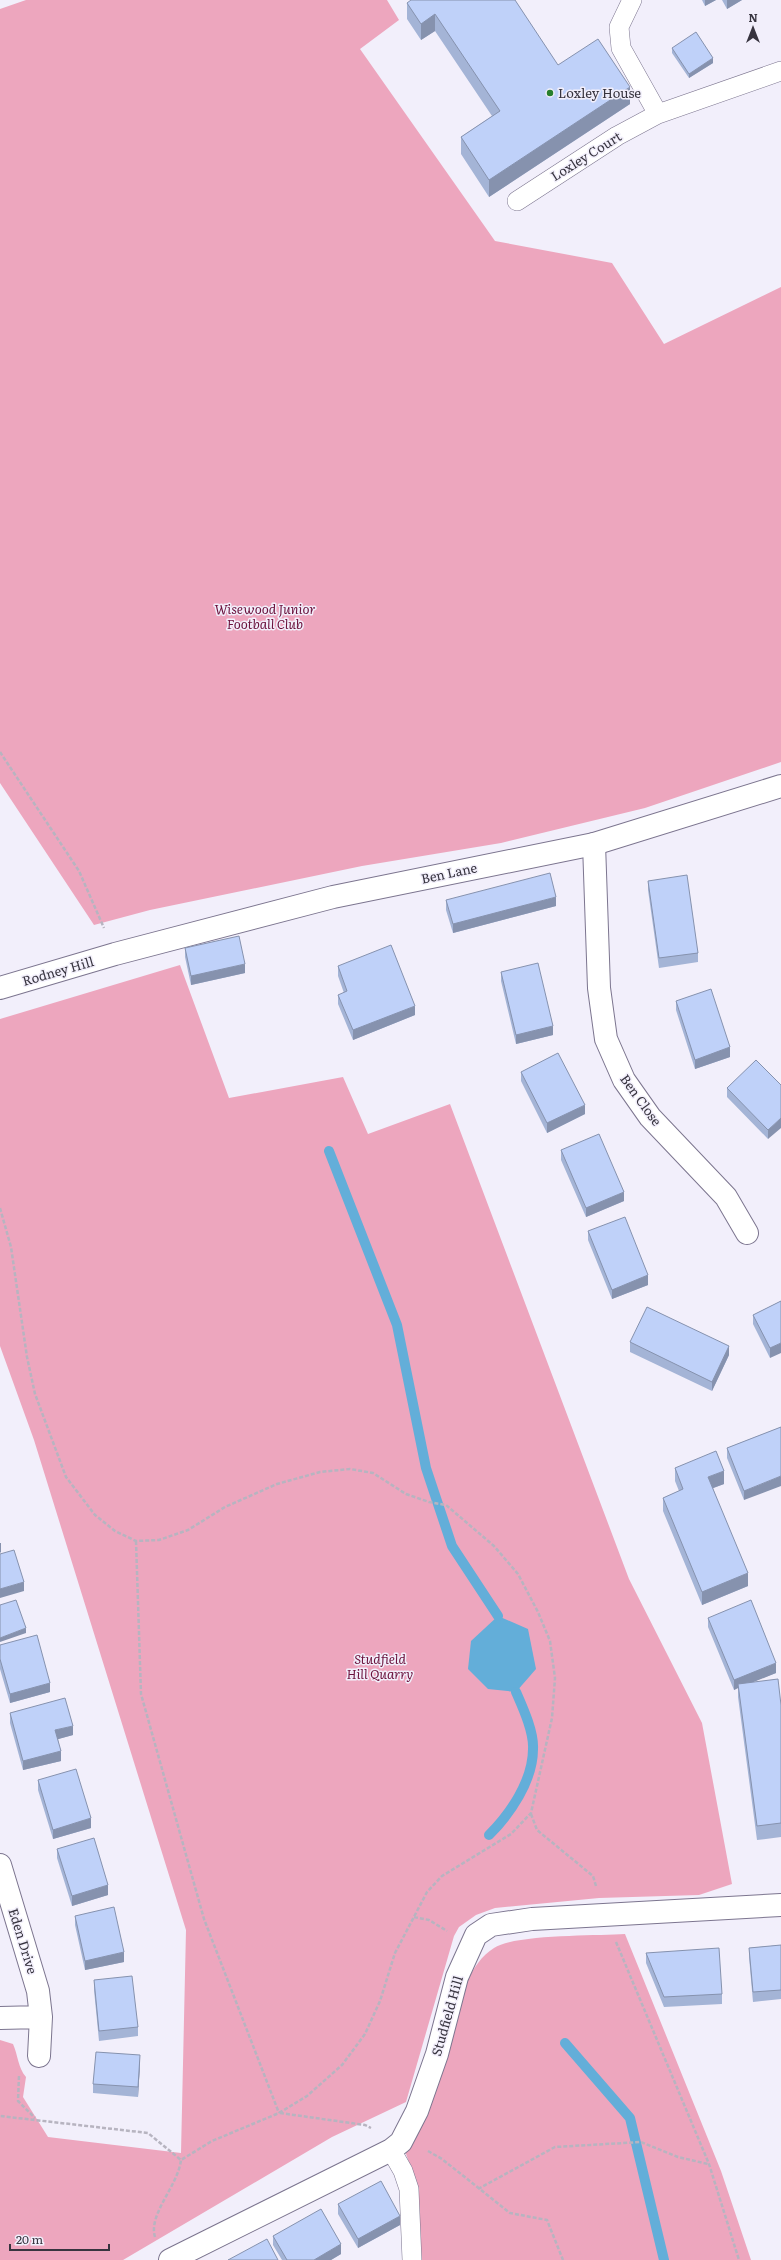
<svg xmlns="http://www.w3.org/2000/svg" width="781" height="2260" viewBox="0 0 781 2260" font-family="Literata,serif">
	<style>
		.green { fill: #eda6be }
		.water { fill: #63aed9 }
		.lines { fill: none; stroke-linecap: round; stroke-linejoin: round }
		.stream { stroke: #63aed9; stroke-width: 10 }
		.service-casing { stroke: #7c758f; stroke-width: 20 }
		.minor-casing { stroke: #7c758f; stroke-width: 24 }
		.tertiary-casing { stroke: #7c758f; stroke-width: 24 }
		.path { stroke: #b7b4c0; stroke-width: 2.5; stroke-dasharray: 4 2; stroke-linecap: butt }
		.service { stroke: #fff; stroke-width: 19 }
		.minor { stroke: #fff; stroke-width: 22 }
		.tertiary { stroke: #fff; stroke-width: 22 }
		.wall { fill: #a4b4d6 }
		.shaded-wall { fill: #8692ae }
		.building { fill: #bfd1f9; stroke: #8692ae }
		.poi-dot { fill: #287f2d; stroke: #f2effb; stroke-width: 1.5 }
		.labels { text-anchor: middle; stroke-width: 3; stroke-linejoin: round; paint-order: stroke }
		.poi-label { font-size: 13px; fill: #37343f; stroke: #f2effb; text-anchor: start }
		.street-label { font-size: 13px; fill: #37343f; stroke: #f2effb }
		.park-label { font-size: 13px; font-style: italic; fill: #6b113c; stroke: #f2effb }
	</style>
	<rect width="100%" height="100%" fill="#f2effb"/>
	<!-- green -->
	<path class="green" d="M26 0H387L399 20 360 49 495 241 612 263 664 344 781 287V762L645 808 501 843 362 866 150 910 94 925 0 783V9Z
		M180 965 229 1098 343 1077 368 1134 450 1104 629 1579 702 1723 732 1884 699 1895 599 1898 495 1908 476 1915 459 1927 454 1936 406 2102 332 2137 123 2260H0V2040L13 2044C18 2055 18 2068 26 2077L23 2097 48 2137 181 2153 186 1930 34 1440 0 1346V1019Z
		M625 1934 721 2171 751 2260H420L415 2180 405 2151 425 2118 467 1981C474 1968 481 1956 494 1948 515 1934 596 1936 625 1934Z"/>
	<!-- water -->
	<path class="water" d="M498 1616 528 1629 536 1669 516 1692 488 1689 468 1669 471 1641Z"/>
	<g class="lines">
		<!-- stream -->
		<path class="stream" d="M329 1151 397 1325 426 1468 452 1546 498 1616
			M489 1835C510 1814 533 1781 533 1749 534 1732 523 1708 516 1692
			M565 2043 630 2118 664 2260"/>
		<!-- service casing -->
		<g class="service-casing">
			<path id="service" d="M632 0 619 27 621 48 658 114
				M517 201 617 136 658 114 781 71
				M391 2150 403 2171 409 2189 412 2260"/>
		</g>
		<!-- minor casing -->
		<g class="minor-casing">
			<path id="minor" d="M594 844 599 988 606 1039 624 1080 650 1117 726 1197 747 1233
				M0 1865 38 1991 41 2017 39 2056
				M0 2018 41 2017
				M170 2260 391 2150 401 2142 417 2111 437 2054 457 1977 476 1935 491 1925 532 1919 781 1905"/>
		</g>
		<!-- tertiary casing -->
		<g class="tertiary-casing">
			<path id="tertiary" d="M0 988 115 954 333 897 594 844 781 786"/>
		</g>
		<!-- path -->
		<path class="path" d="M0 752 79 871 104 928
			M0 1208 11 1247 27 1357 35 1394 66 1477 95 1515 115 1531 136 1541 159 1540 188 1530 225 1507 277 1484 320 1472 350 1469 373 1473 406 1494 429 1502 446 1505 494 1546 518 1574 538 1612 550 1641 555 1678 552 1718 531 1813 511 1834 442 1876 427 1892 395 1953 380 2001 365 2034 342 2065 307 2096 279 2113 212 2141 181 2160 148 2133 0 2116
			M136 1541 141 1694 204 1919 279 2113
			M531 1814 537 1830 593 1876 596 1886
			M414 1917 429 1920 447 1931
			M616 1942 709 2164 739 2260
			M19 2076 18 2101 35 2118
			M280 2113 365 2125 371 2128
			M428 2151 442 2159 510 2213 547 2220 563 2260
			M478 2189 555 2147 641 2142 678 2157 708 2164
			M155 2237C148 2214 178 2186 181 2160"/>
		<!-- service -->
		<use href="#service" class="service"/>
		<!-- minor -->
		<use href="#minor" class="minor"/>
		<!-- tertiary -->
		<use href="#tertiary" class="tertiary"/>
	</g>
	<!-- wall -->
	<path class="wall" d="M702 0H716L705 6Z
		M722 0H742L727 9Z
		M407 3 558 65 630 104 489 197 461 154V137L492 116 435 31 421 40 407 19Z
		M672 48 713 63 689 78 672 53Z
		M648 881 698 953V962L659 968 648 890Z
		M446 900 556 906 453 933 446 910Z
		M185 948 245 973 191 985 185 957Z
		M338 966 415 1015 353 1040 338 1004V995L344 993 338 976Z
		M501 972 553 1035 516 1044 501 981Z
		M676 1001 730 1057 695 1069 676 1010Z
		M521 1072 585 1114 547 1133 521 1081Z
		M781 1085 768 1139 727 1097V1088Z
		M561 1150 624 1201 586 1217 561 1160Z
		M588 1231 648 1285 612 1299 588 1240Z
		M781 1301 770 1358 753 1324V1315Z
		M630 1342 729 1355 712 1391 630 1352Z
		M781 1427 744 1500 727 1458V1448Z
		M675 1468 724 1484 713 1488 748 1586 702 1605 663 1511V1498L679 1491 675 1481Z
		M708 1618 776 1673 752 1682 781 1705V1837L757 1840 738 1697V1688L734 1690 708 1627Z
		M0 1645 50 1692 10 1703 0 1669Z
		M10 1713 73 1735 58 1739 61 1761 23 1770 10 1723Z
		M38 1780 91 1828 53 1839 38 1790Z
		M57 1849 108 1895 72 1906 57 1858Z
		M75 1916 124 1962 85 1970 75 1925Z
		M781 1945V1999L753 2002 749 1957V1948Z
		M646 1953 722 1994V2004L664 2007 646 1963Z
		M94 1980 138 2027V2036L99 2041 94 1990Z
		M140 2064 138 2097 93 2093V2084Z
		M338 2204 400 2225 358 2248 338 2214Z
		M273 2236 341 2254 331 2260H282L273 2245Z"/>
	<!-- shaded-wall -->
	<path class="shaded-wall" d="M705 0H716L705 6Z
		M727 0H742L727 9Z
		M435 14V31L421 40V24Z
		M713 58V63L689 78V74Z
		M630 87V104L489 197V180Z
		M556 897V906L453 933V924Z
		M245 964V973L191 985V976Z
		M415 1006V1015L353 1040V1030Z
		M553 1026V1035L516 1044V1035Z
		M730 1047V1057L695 1069V1060Z
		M585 1105V1114L547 1133V1123Z
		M781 1118V1128L768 1139V1130Z
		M624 1192V1201L586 1217V1208Z
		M648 1275V1285L612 1299V1290Z
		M781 1343V1353L770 1358V1348Z
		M729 1346V1355L712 1391V1382Z
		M724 1471V1484L708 1490V1477Z
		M781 1476V1486L744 1500V1491Z
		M0 1543H1V1552L0 1553Z
		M748 1573V1586L702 1605V1592Z
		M24 1582V1591L0 1598V1589Z
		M26 1628V1633L0 1642V1638Z
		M776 1663V1673L739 1688 738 1684V1688L734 1690V1680Z
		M50 1683V1692L10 1703V1694Z
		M73 1726V1735L55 1740V1730Z
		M61 1751V1761L23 1770V1761Z
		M91 1818V1828L53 1839V1830Z
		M108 1885V1895L72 1906V1896Z
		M124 1952V1962L85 1970V1961Z
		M140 2055V2064L138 2097V2087Z
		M400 2216V2225L358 2248V2239Z
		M341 2244V2254L331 2260H314Z"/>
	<!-- building -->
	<path class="building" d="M411 0H515L558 65 598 39 630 87 489 180 461 137 500 111 435 14 421 24 407 3Z
		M696 32 713 58 689 74 672 48Z
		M550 873 556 897 453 924 446 900Z
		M687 875 698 953 659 958 648 881Z
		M239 936 245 964 191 976 185 948Z
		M391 945 415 1006 353 1030 338 995 347 991 338 966Z
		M538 963 553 1026 516 1035 501 972Z
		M711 989 730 1047 695 1060 676 1001Z
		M558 1053 585 1105 547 1123 521 1072Z
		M756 1060 781 1085V1118L768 1130 727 1088Z
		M599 1134 624 1192 586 1208 561 1150Z
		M625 1217 648 1275 612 1290 588 1231Z
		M781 1301V1343L770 1348 753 1315Z
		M647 1307 729 1346 712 1382 630 1342Z
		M781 1427V1476L744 1491 727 1448Z
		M716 1451 724 1471 708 1477 748 1573 702 1592 663 1498 683 1489 675 1468Z
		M14 1550 24 1582 0 1589V1554Z
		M16 1600 26 1628 0 1638V1605Z
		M751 1600 776 1663 734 1680 708 1618Z
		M37 1635 50 1683 10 1694 0 1659V1645Z
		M778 1679 781 1705V1823L757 1826 738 1684Z
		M65 1698 73 1726 55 1730 61 1751 23 1761 10 1713Z
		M76 1769 91 1818 53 1830 38 1780Z
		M94 1838 108 1885 72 1896 57 1849Z
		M114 1907 124 1952 85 1961 75 1916Z
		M781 1945V1990L753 1992 749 1948Z
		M719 1948 722 1994 664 1997 646 1953Z
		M132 1976 138 2027 99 2031 94 1980Z
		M96 2052 140 2055 138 2087 93 2084Z
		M381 2181 400 2216 358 2239 338 2204Z
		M321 2209 341 2244 314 2260H287L273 2236Z
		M267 2239 278 2260H228Z"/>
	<!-- markers -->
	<circle class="poi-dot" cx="550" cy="93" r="4"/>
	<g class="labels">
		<!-- poi labels -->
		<g class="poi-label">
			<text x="558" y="98">Loxley House</text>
		</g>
		<!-- street labels -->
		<g class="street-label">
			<text transform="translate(586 156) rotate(-32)" y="5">Loxley Court</text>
			<text transform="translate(449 873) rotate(-12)" y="5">Ben Lane</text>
			<text transform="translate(58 971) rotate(-16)" y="5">Rodney Hill</text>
			<text transform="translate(641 1100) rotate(54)" y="5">Ben Close</text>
			<text transform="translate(23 1941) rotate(73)" y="5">Eden Drive</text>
			<text transform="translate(447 2016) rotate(-74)" y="5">Studfield Hill</text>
		</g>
		<!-- park labels -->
		<g class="park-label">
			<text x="265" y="614">Wisewood Junior<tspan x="265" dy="15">Football Club</tspan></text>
			<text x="380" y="1664">Studfield<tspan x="380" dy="15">Hill Quarry</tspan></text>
		</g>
	</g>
	<!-- north arrow -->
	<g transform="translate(753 28)" stroke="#f2effb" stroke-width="3" paint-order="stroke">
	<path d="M0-3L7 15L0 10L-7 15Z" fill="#37343f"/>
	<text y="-6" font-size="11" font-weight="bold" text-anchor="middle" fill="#37343f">N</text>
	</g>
	<!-- scale -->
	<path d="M10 2244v6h99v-6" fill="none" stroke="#37343f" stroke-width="2"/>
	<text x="16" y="2244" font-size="12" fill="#37343f" stroke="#f2effb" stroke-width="3" paint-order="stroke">20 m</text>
</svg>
